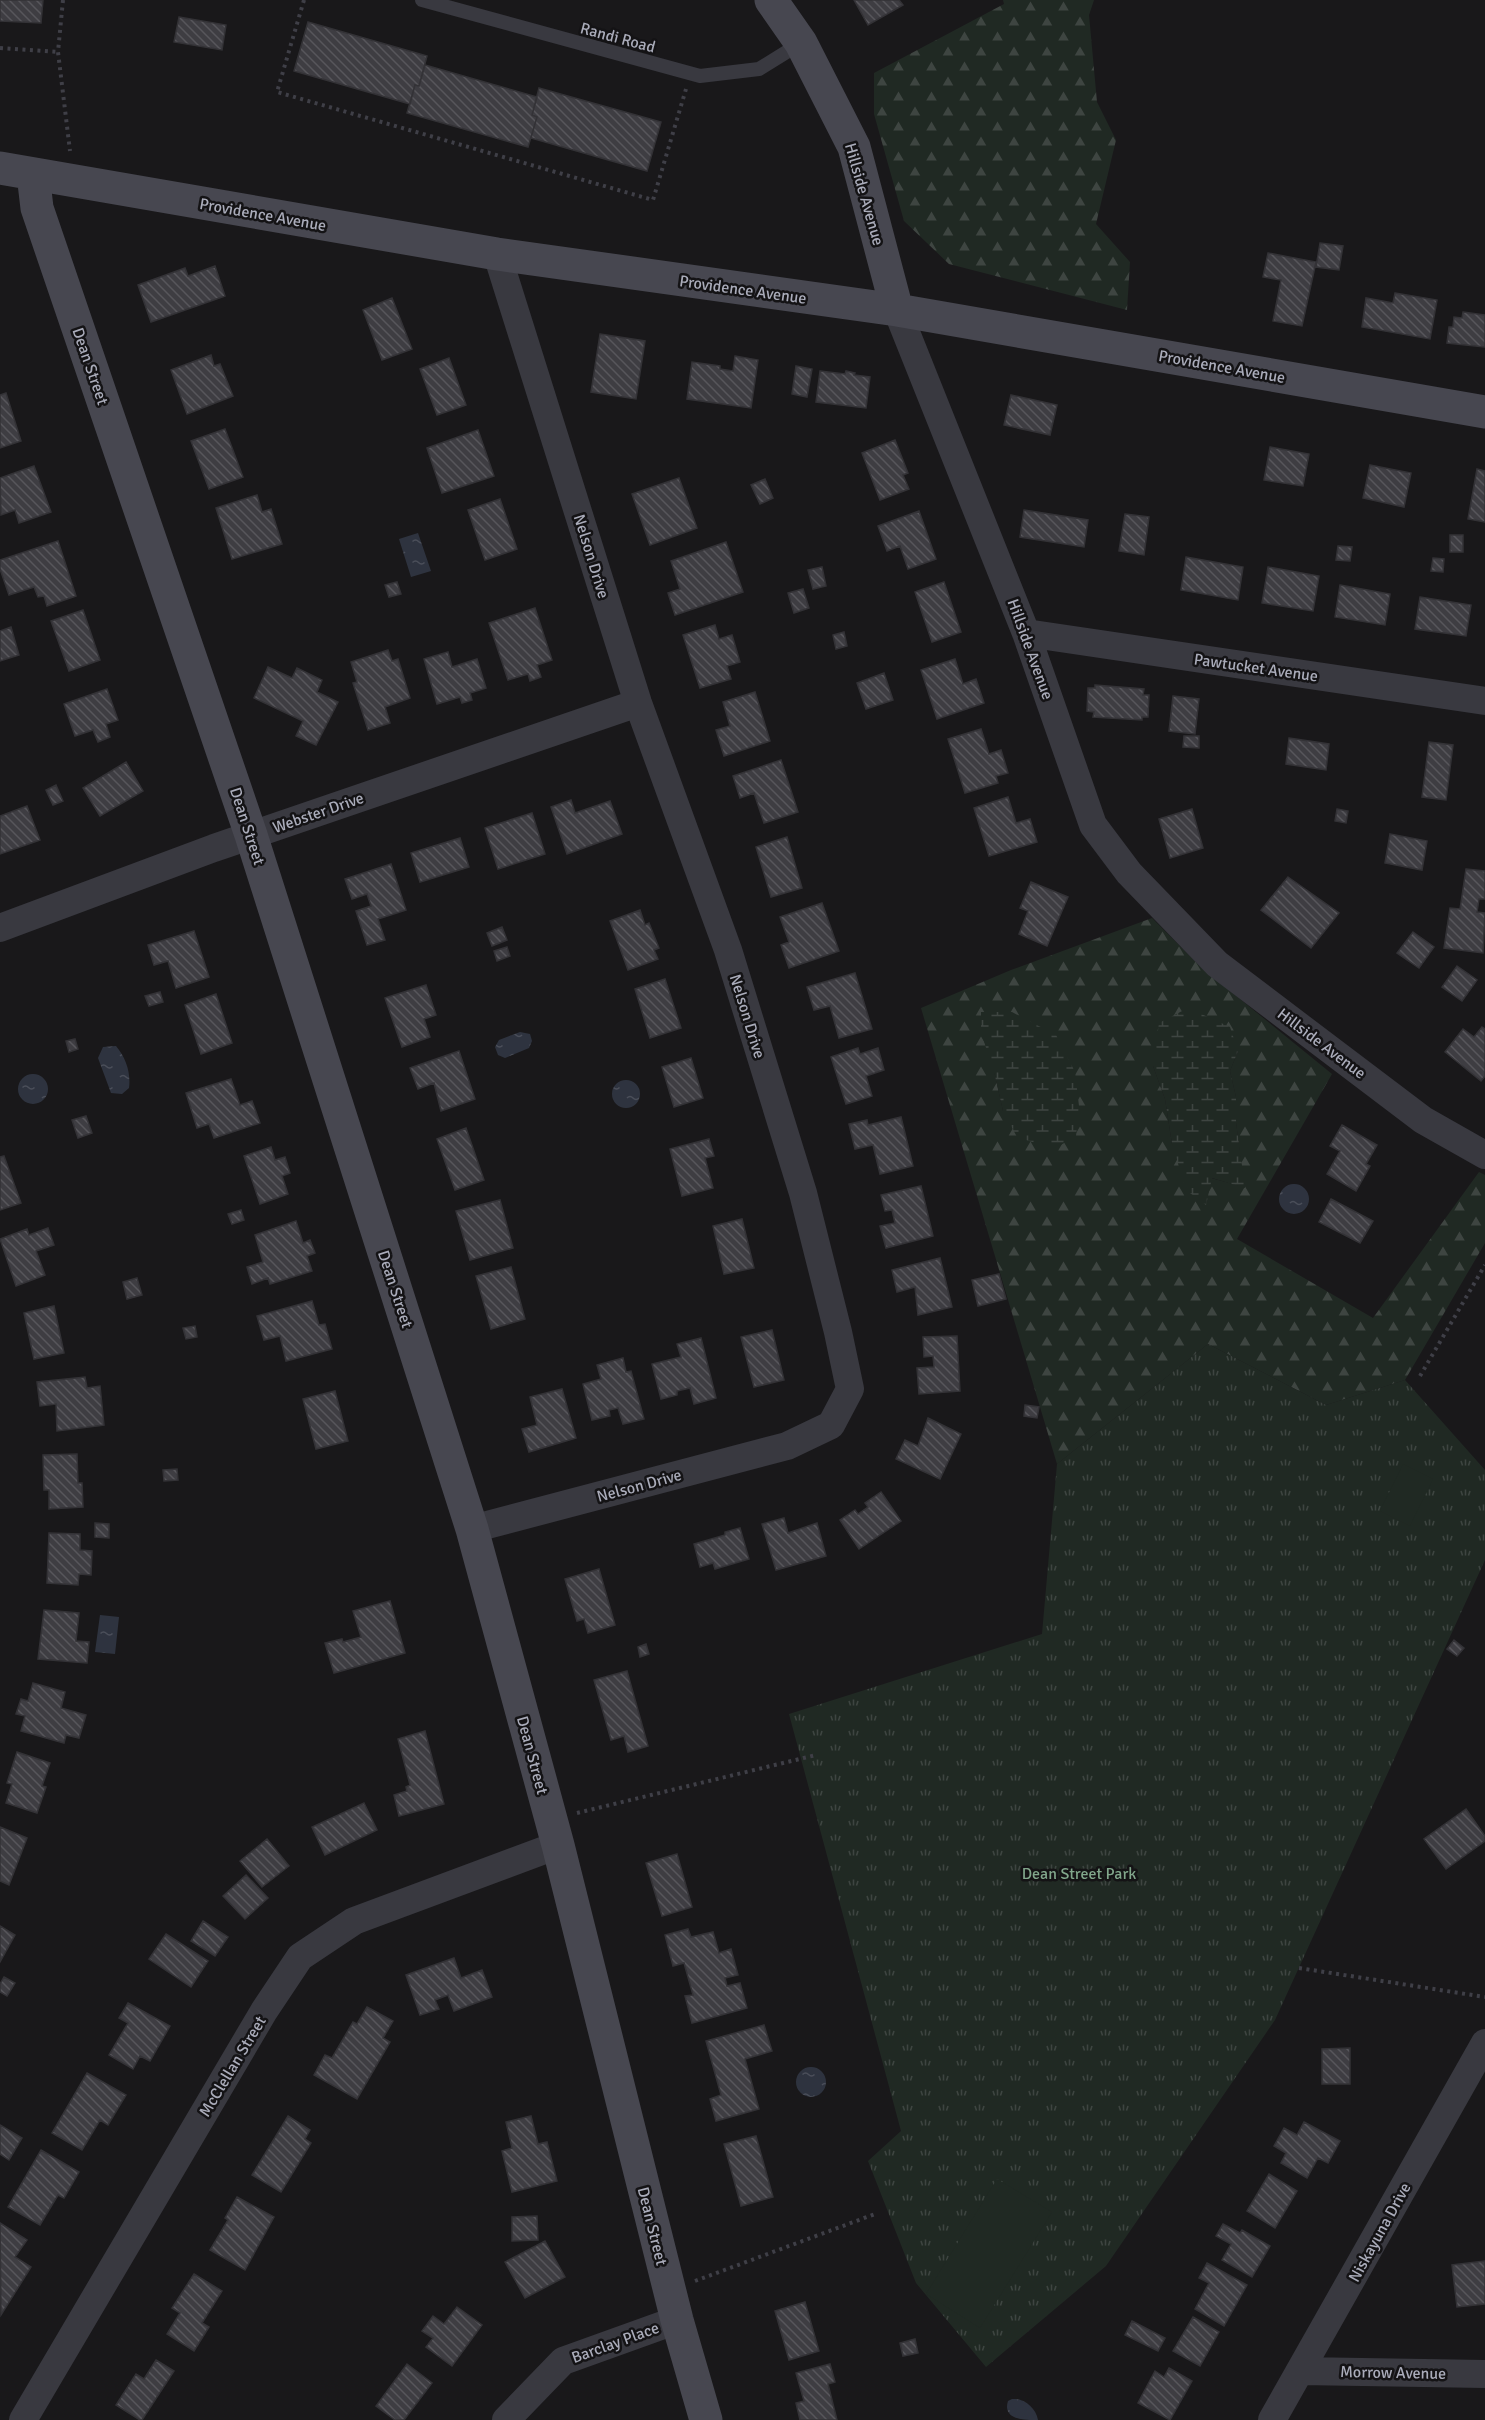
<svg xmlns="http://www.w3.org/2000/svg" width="1485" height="2420" viewBox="0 0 1485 2420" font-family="Signika,sans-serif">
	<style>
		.forest { fill: url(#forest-firs); fill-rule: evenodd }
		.wetland { fill: url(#wetland-marsh) }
		.park { fill: url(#park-tufts) }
		.pitch { fill: #202923 }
		.water { fill: url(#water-ripples) }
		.building { fill: url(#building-back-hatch); stroke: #333236; stroke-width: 1.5 }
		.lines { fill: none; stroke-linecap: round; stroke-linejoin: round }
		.path { stroke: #3f3f47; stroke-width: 4; stroke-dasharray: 3 4.5; stroke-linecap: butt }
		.lane { stroke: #393940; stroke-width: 14 }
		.street { stroke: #393940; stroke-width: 28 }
		.secondary { stroke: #474750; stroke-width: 33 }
		.labels { text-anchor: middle; stroke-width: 5; stroke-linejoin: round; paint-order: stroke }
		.street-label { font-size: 16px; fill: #aaacba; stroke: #141315 }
		.park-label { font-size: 16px; fill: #81a68b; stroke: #141315 }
	</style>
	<defs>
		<pattern id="forest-firs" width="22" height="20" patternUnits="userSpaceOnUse" patternTransform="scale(1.5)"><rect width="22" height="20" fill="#202923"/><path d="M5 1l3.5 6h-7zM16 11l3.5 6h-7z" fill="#3e4541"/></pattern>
		<pattern id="wetland-marsh" width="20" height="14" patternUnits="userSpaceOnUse" patternTransform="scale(1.5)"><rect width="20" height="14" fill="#202923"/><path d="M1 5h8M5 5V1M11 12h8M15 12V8" fill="none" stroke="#3e4541"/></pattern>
		<pattern id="park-tufts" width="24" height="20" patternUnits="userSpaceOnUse" patternTransform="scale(1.5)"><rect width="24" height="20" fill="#202923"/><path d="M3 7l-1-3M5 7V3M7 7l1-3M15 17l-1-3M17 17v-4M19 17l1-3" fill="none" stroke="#3e4541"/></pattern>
		<pattern id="water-ripples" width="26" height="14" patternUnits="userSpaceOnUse" patternTransform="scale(1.5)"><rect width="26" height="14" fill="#2e333f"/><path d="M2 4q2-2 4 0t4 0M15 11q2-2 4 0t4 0" fill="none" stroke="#4a4e59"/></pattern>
		<pattern id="building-back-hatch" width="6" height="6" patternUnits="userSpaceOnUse" patternTransform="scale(1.5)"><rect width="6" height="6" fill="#3e3d42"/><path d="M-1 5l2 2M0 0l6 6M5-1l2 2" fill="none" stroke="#57565b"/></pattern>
	</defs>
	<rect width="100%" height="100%" fill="#19181a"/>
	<!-- forest -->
	<path class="forest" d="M1003 0H1094L1089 15 1097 102 1116 140 1096 224 1130 262 1127 310 949 264 904 221 874 114V73L1004 4Z
		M1152 918 1202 968 1332 1074 1237 1239 1373 1318 1479 1172 1485 1175V1243L1405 1380 1326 1405 1208 1344 1057 1464 921 1008 1011 970ZM981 1012H1012L1003 1111 981 1013ZM1238 1051 1230 1071 1236 1097V1122L1244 1187 1211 1178 1172 1144 1165 1099 1153 1066Z"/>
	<!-- wetland -->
	<path class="wetland" d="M1188 1008 1230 1027 1238 1051 1230 1071 1236 1097V1122L1245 1188 1212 1178 1206 1205 1186 1190 1172 1144 1165 1099 1153 1066 1159 1023Z
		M981 1012H1012L1056 1035 1075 1072 1079 1106 1076 1136 1054 1149 1017 1137 1003 1111 995 1076 981 1032Z"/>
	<!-- park -->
	<path class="park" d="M1208 1344 1326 1405 1405 1380 1485 1470V1560L1275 2020 1106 2266 986 2367 916 2283 868 2161 901 2131 789 1714 1042 1634 1057 1464Z"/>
	<!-- pitch -->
	<path class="pitch" d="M1403 1464 1433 1479 1410 1526 1380 1511Z
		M997 2179 1052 2212 980 2328 926 2294Z"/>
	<!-- water -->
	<path class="water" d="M418 533 431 571 411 577 399 539Z
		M520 1032 530 1034 532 1041 529 1048 505 1058 498 1055 495 1047 499 1040Z
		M116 1046C126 1058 131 1073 129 1088L122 1094 111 1093 98 1058 103 1047Z
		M18 1089a15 15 0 1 1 30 0a15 15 0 1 1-30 0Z
		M612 1094a14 14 0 1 1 28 0a14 14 0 1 1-28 0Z
		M1279 1199a15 15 0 1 1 30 0a15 15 0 1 1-30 0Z
		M100 1615 119 1617 115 1654 95 1652Z
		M796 2082a15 15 0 1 1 30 0a15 15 0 1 1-30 0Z
		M1012 2399C1024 2398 1036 2408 1038 2420 1025 2420 1002 2420 1008 2401Z"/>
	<!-- building -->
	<path class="building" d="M0 0H43L41 23 0 21Z
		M854 0H899L903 5 868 25Z
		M179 17 226 25 222 50 174 42Z
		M308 22 427 56 419 86 415 85 410 104 294 71Z
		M425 65 537 97 532 115 537 117 528 147 407 113 415 85 419 86Z
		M539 88 661 122 647 171 531 138 537 117 532 115Z
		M1320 243 1343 246 1339 270 1316 267Z
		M1268 253 1316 262 1302 326 1273 321 1281 280 1263 277Z
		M215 266 225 296 151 322 138 285 185 268 188 276Z
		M1395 293 1437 300 1430 339 1362 327 1366 298 1393 303Z
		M392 298 412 349 382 360 363 310Z
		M1463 312 1485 315V347L1447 343 1449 327H1453L1454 317 1462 318Z
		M600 334 645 341 636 399 591 392Z
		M211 355 214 366 220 364 233 396 187 414 171 370Z
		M735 356 758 360 751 408 687 399 692 362 720 366V369L733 371Z
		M449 358 466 405 437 415 420 369Z
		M796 366 812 369 807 397 792 394Z
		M820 371 845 374 846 371 855 373 854 375 870 377 866 408 816 402Z
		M6 393 21 441 0 448V395Z
		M1011 395 1057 405 1050 435 1004 425Z
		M225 429 243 477 209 489 191 441Z
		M478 430 494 476 442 493 427 448Z
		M895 440 908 473 903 475 909 489 880 500 862 453Z
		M1270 447 1309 454 1303 486 1264 480Z
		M1370 465 1411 473 1404 507 1363 498Z
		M34 466 51 512 19 523 15 510 1 515 0 478Z
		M1477 469 1485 471V522L1468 519Z
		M679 478 697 528 650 545 632 494Z
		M765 479 773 498 760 504 751 485Z
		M257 495 262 512 271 509 282 544 232 559 216 508Z
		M500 499 517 549 485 560 468 510Z
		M1024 510 1088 520 1084 547 1020 537Z
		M919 511 936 559 908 569 900 546 887 551 878 526Z
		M1125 514 1149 517 1144 555 1119 551Z
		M1450 535H1463V552H1450Z
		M58 541 76 596 47 606 44 596 38 597 34 587 9 595 0 569V560Z
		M726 542 743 592 675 615 668 593 680 589 671 561Z
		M1338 546 1352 547 1350 561 1336 560Z
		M1186 557 1243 567 1238 600 1181 590Z
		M1433 558 1444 559 1443 572 1431 571Z
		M822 567 826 586 813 589 808 570Z
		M1268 567 1319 576 1313 611 1262 603Z
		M397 582 401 594 389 597 385 585Z
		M944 582 961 632 932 642 915 592Z
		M1340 585 1390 594 1385 625 1335 617Z
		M803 589 809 608 794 613 788 593Z
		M1420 597 1471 605 1466 636 1415 629Z
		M535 608 552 660 537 665 541 677 530 681 528 674 508 680 489 623Z
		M83 610 100 660 69 671 51 621Z
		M715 625 719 639 732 635 740 662 727 666 731 679 700 688 683 635Z
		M11 627 19 655 0 661V631Z
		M844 632 847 646 836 649 833 635Z
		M388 650 392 661 398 659 410 698 385 707 390 723 368 730 353 683 357 682 351 662Z
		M448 652 452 667 477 659 486 688 470 693 472 700 462 703 460 697 437 704 424 659Z
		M955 659 963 684 976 679 984 703 937 719 921 670Z
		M268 667 292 678 297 668 322 680 317 692 338 702 316 745 296 736 303 721 254 698Z
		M884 673 893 700 866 709 857 683Z
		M1095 685 1144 689 1143 695H1149L1148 717H1142V720L1093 717 1094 712 1087 711 1088 688H1095Z
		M107 689 118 720 106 724 110 737 98 742 93 730 75 736 64 704Z
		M755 692 770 741 724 756 716 730 730 726 723 702Z
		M1173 696 1199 699 1195 734 1169 731Z
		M981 729 989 754 1001 750 1008 773 996 776 998 783 965 793 948 739Z
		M1184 736H1199V748L1183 747Z
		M1289 738 1329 744 1326 770 1286 764Z
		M1429 742 1453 745 1446 800 1422 797Z
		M781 760 798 812 764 823 754 793 740 798 733 776Z
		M126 762 143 791 100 816 83 788Z
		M56 785 63 801 53 805 46 790Z
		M1008 797 1016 823 1030 819 1037 842 989 856 974 808Z
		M571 800 575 813 610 801 622 834 567 854 551 807Z
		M27 806 40 840 0 854V816Z
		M1192 809 1203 848 1170 858 1159 819Z
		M1337 809 1348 811 1346 823 1335 821Z
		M532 813 545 854 498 869 485 828Z
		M1390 834 1427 841 1422 870 1385 863Z
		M787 837 802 888 771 897 756 847Z
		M460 838 469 867 420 882 411 853Z
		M391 864 406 910 378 919 385 940 367 945 356 911 371 906 367 894 352 899 345 879Z
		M1466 869 1485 871V899H1479L1477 912 1485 913 1483 953 1444 948 1450 908 1460 909Z
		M1288 877 1339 913 1311 948 1261 910Z
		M1031 882 1068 897 1047 946 1019 934 1028 911 1020 908Z
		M822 903 839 951 789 968 781 945 789 942 780 917Z
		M640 910 645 925 649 923 659 948 654 950 658 959 628 970 610 921Z
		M502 927 507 940 492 946 487 933Z
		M194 931 209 977 176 988 168 961 154 965 148 945Z
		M1413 932 1434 947 1419 968 1397 953Z
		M507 947 510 956 497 961 494 951Z
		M1457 966 1477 980 1462 1001 1442 987Z
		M855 973 872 1029 839 1038 830 1006 814 1010 807 987Z
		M665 979 681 1028 650 1038 635 989Z
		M426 985 436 1015 424 1019 430 1037 402 1047 385 998Z
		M160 992 163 1002 149 1006 145 996Z
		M216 994 232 1043 201 1054 185 1005Z
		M1482 1027 1485 1029V1076L1481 1081 1445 1052 1463 1029 1474 1037Z
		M75 1039 78 1049 69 1052 66 1041Z
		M858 1048 860 1054 878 1048 884 1070 866 1076 872 1096 846 1104 831 1057Z
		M459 1051 475 1099 441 1111 434 1083 418 1089 410 1068Z
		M691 1058 703 1098 674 1107 662 1067Z
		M231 1079 240 1105 252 1101 260 1123 214 1138 209 1124 197 1128 186 1093Z
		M86 1116 92 1133 78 1138 72 1120Z
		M901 1117 913 1166 880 1174 873 1145 855 1149 849 1124 867 1120 868 1125Z
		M1342 1125 1377 1145 1366 1164 1370 1166 1356 1191 1327 1174 1340 1151 1330 1146Z
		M466 1128 484 1180 455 1190 437 1139Z
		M709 1139 714 1156 705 1158 713 1188 682 1196 670 1149Z
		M271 1147 275 1160 285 1157 290 1173 282 1176 288 1194 260 1204 244 1156Z
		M4 1156 21 1203 0 1210V1157Z
		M921 1186 933 1236 886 1248 880 1226 895 1223 892 1210 885 1211 881 1195Z
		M1331 1199 1373 1221 1360 1243 1319 1222Z
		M500 1200 513 1248 470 1260 456 1211Z
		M241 1210 244 1220 232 1224 228 1214Z
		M742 1219 754 1268 724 1274 713 1226Z
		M296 1221 303 1243 310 1240 315 1253 307 1256 312 1271 270 1284 268 1278 252 1284 247 1267 263 1262 255 1235Z
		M48 1228 54 1245 36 1251 45 1275 16 1286 0 1239 27 1229 29 1235Z
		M940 1258 952 1307 918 1315 915 1287 897 1292 892 1270Z
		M511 1267 525 1319 491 1329 476 1276Z
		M999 1274 1006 1299 978 1306 972 1280Z
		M137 1278 142 1295 127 1299 123 1282Z
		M312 1301 319 1325 325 1324 332 1349 286 1361 280 1336 264 1340 257 1316Z
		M54 1306 64 1353 34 1359 24 1313Z
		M195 1326 197 1337 186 1339 183 1328Z
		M772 1330 784 1380 754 1387 741 1337Z
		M957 1336 960 1391 919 1394 917 1368 934 1367 933 1356 924 1357 923 1337Z
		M701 1338 716 1398 694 1404 690 1388 677 1391V1395L661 1399 652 1364 681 1357 677 1344Z
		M623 1358 626 1372 631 1371 644 1419 623 1424 618 1408 609 1410 610 1416 592 1420 583 1384 601 1379 597 1365Z
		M85 1377 87 1388 100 1386 104 1425 57 1431 56 1404 40 1406 37 1382Z
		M562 1389 576 1438 529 1452 522 1429 537 1425 530 1397Z
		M335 1391 348 1441 316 1449 303 1399Z
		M1025 1405 1039 1407 1037 1418 1024 1416Z
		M928 1418 961 1434 940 1479 896 1459 905 1440 918 1446Z
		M77 1454 78 1483H82L83 1507 49 1509V1490H44L43 1455Z
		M177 1469 178 1480 164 1481 163 1470Z
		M881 1492 901 1521 859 1549 840 1520 855 1510 858 1514 868 1507 865 1503Z
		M784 1518 788 1533 817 1523 826 1556 776 1570 762 1524Z
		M95 1523 109 1524V1538L95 1537Z
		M740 1528 749 1559 715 1569 713 1563 700 1567 694 1544 725 1535V1532Z
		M49 1533 80 1534V1550L92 1551 91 1575 79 1574 78 1585 47 1583Z
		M599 1569 615 1625 588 1633 584 1619 577 1621 565 1579Z
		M390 1601 405 1653 334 1673 325 1643 342 1639 343 1642 361 1637 353 1611Z
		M44 1610 79 1613 76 1641 89 1642 87 1663 38 1659Z
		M1454 1640 1464 1648 1457 1656 1447 1649Z
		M646 1644 649 1654 640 1657 638 1647Z
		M627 1671 648 1746 628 1752 624 1736 611 1740 594 1680Z
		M33 1683 65 1692 61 1708 86 1715 79 1738 66 1735 64 1743 21 1731 25 1716 16 1714 21 1699 28 1701Z
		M425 1731 444 1804 399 1816 394 1795 407 1791 406 1787 410 1785 398 1739Z
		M17 1752 50 1763 42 1786 46 1787 37 1813 6 1803 12 1784 7 1783Z
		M364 1803 377 1830 325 1855 312 1827Z
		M1466 1809 1485 1836V1841L1446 1869 1424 1839Z
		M0 1827 27 1838 9 1885 0 1881Z
		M267 1839 289 1866 262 1887 240 1861Z
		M677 1854 692 1907 662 1916 646 1863Z
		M246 1875 268 1898 245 1919 223 1896Z
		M203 1921 228 1937 215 1956 191 1941Z
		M0 1926 15 1935 0 1962Z
		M688 1929 691 1937 713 1932 719 1953 731 1949 738 1975 725 1978 727 1986 740 1983 747 2008 692 2023 685 1996 693 1995 684 1963 673 1966 665 1935Z
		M166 1934 208 1961 191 1987 149 1959Z
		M454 1958 461 1978 482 1970 492 1997 454 2011 448 1995 435 2000 439 2009 420 2015 406 1975Z
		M4 1977 15 1983 7 1996 0 1992V1984Z
		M128 2003 170 2026 150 2061 140 2056 133 2069 109 2055 128 2023 119 2018Z
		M367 2007 393 2021 383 2038 390 2042 357 2099 314 2075 325 2055 332 2058 353 2022 357 2024Z
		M764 2025 772 2051 745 2059 759 2109 716 2121 710 2099 721 2095 706 2041Z
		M1350 2048V2084H1322V2049Z
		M87 2073 126 2095 108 2125 100 2120 82 2150 52 2133Z
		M288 2116 310 2130 305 2139 311 2143 281 2192 252 2175Z
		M531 2116 538 2144 547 2142 557 2181 512 2192 502 2151 512 2148 506 2122Z
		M1304 2122 1340 2141 1328 2163 1318 2158 1307 2178 1281 2163 1286 2153 1274 2146 1284 2128 1297 2135Z
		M0 2125 22 2138 9 2160 0 2154Z
		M756 2136 773 2197 741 2206 724 2144Z
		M41 2150 79 2172 64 2198 58 2195 40 2225 8 2207Z
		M1269 2174 1297 2191 1275 2228 1247 2211Z
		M237 2197 274 2217 245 2270 210 2250 228 2220 225 2218Z
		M537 2216 538 2240 512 2241V2217Z
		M0 2223 27 2240 15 2257 31 2267 1 2315Z
		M1223 2224 1240 2233 1242 2230 1270 2246 1252 2277 1222 2260 1231 2244 1216 2236Z
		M545 2241 565 2277 525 2298 505 2262Z
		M1485 2261V2304L1457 2307 1452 2265Z
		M1207 2263 1247 2285 1224 2326 1195 2309 1209 2283 1199 2278Z
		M194 2274 222 2291 202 2323 209 2327 194 2351 167 2334 180 2313 172 2308Z
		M805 2302 819 2351 789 2360 775 2311Z
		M457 2307 482 2325 452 2366 426 2347 433 2338 422 2331 433 2316 444 2324Z
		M1193 2317 1219 2332 1200 2366 1173 2351Z
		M1132 2321 1165 2338 1158 2351 1125 2335Z
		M915 2339 918 2353 903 2356 900 2343Z
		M156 2360 174 2371 142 2420H140L116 2405 136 2374 144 2379Z
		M407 2364 432 2383 404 2420H395L376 2406Z
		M830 2364 835 2382 828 2384 837 2420H800L796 2403 804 2401 796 2373Z
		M1169 2368 1192 2381 1170 2420 1138 2403 1155 2371 1164 2377Z"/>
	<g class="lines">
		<!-- path -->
		<path class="path" d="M63 0 58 52 70 151
			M304 0 277 92 653 200 686 89
			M0 48 58 52
			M1420 1376 1485 1265
			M577 1813 816 1755
			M1299 1968 1485 1997
			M695 2281 875 2214"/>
		<!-- lane -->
		<path class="lane" d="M422 0 700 76 759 69 801 43"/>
		<!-- street -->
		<path class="street" d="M897 310 1026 633 1093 825 1129 873 1217 964 1423 1120 1485 1155
			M1026 633 1485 701
			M0 928 214 848 638 703
			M472 1529 787 1446 831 1425 850 1389 838 1332 803 1193 728 950 638 703 497 254
			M1301 2371 1485 2374
			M23 2420 264 2011 300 1957 354 1921 558 1845
			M506 2420 563 2361 677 2320
			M1272 2420 1485 2043"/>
		<!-- secondary -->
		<path class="secondary" d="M771 0 801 43 854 147 897 310
			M0 168 497 254 897 310 1485 412
			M33 174 37 208 251 835 472 1529 558 1845 677 2320 706 2420"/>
	</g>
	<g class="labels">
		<!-- street labels -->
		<g class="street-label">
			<text transform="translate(618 37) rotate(15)" y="6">Randi Road</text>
			<text transform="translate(865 194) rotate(74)" y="6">Hillside Avenue</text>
			<text transform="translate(263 214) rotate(10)" y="6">Providence Avenue</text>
			<text transform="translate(743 289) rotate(8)" y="6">Providence Avenue</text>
			<text transform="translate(91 366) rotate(71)" y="6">Dean Street</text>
			<text transform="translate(1222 366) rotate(10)" y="6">Providence Avenue</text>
			<text transform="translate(592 556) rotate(73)" y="6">Nelson Drive</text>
			<text transform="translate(1031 649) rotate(70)" y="6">Hillside Avenue</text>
			<text transform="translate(1256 667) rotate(8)" y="6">Pawtucket Avenue</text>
			<text transform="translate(318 812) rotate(-19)" y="6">Webster Drive</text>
			<text transform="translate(248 826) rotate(72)" y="6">Dean Street</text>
			<text transform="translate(748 1016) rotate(73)" y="6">Nelson Drive</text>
			<text transform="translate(1322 1043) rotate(37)" y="6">Hillside Avenue</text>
			<text transform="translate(396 1289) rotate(72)" y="6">Dean Street</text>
			<text transform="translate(639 1485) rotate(-15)" y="6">Nelson Drive</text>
			<text transform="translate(533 1755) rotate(75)" y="6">Dean Street</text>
			<text transform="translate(232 2066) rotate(-59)" y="6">McClellan Street</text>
			<text transform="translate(653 2226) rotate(76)" y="6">Dean Street</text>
			<text transform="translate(1379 2232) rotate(-61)" y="6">Niskayuna Drive</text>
			<text transform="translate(615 2342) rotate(-20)" y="6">Barclay Place</text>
			<text transform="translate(1393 2372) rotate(1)" y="6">Morrow Avenue</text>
		</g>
		<!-- park labels -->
		<g class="park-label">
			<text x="1079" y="1879">Dean Street Park</text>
		</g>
	</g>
</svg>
